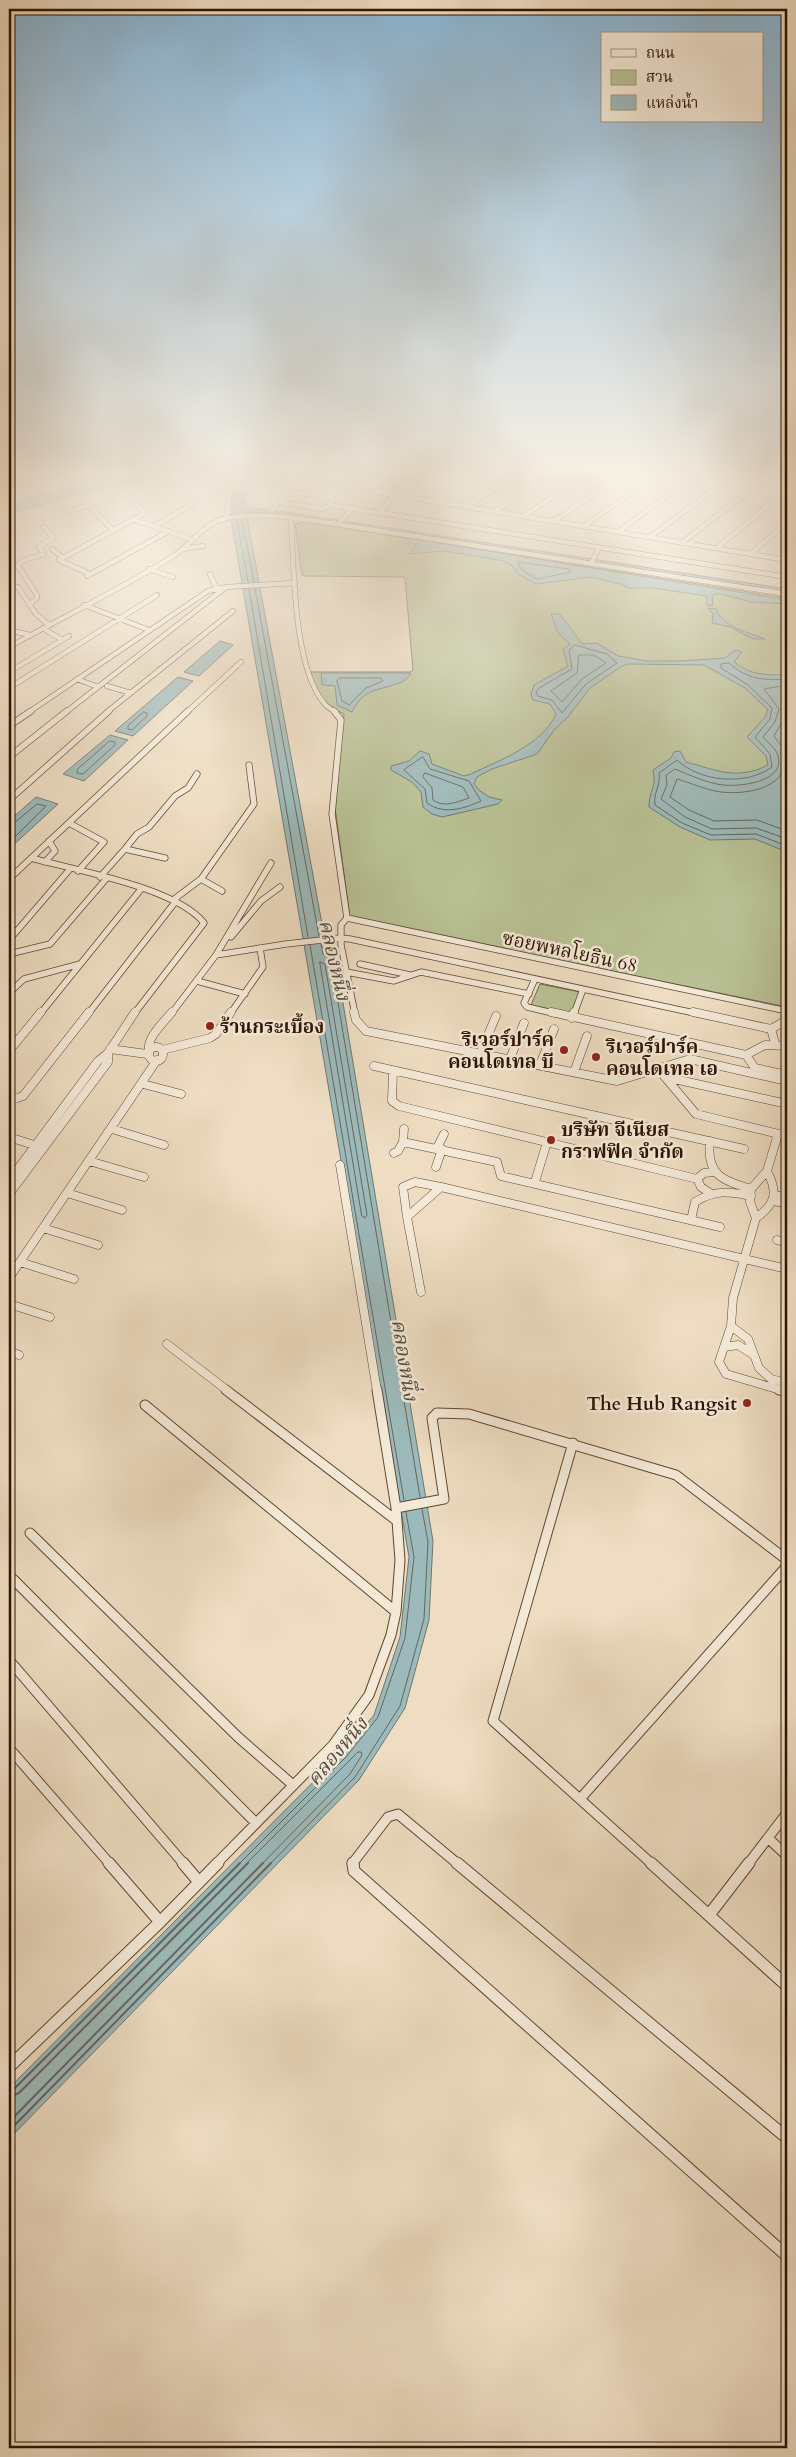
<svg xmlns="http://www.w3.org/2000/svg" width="796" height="2457" viewBox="0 0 796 2457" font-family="Cardo,'Noto Serif Thai',serif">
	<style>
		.green { fill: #b8c194; stroke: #736a4a }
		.water { fill: #9cbabb; stroke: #707770 }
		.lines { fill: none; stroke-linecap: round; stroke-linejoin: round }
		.shore-far1 { stroke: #65665e; stroke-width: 1 }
		.shore { stroke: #65665e; stroke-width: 2 }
		.minor-far4-casing { stroke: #5e4630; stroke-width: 5.5 }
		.minor-far3-casing { stroke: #5e4630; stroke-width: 7 }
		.minor-far2-casing { stroke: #5e4630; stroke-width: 9 }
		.minor-far1-casing { stroke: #5e4630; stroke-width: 11 }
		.minor-casing { stroke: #5e4630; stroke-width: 13 }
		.minor-far4 { stroke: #f4e9d7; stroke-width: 4.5 }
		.minor-far3 { stroke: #f4e9d7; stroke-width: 5.5 }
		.minor-far2 { stroke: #f4e9d7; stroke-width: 8 }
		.minor-far1 { stroke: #f4e9d7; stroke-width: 9 }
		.minor { stroke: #f4e9d7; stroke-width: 11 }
		.poi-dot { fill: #8f2418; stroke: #f4e9d7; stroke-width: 2 }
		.labels { text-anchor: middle; stroke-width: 5; stroke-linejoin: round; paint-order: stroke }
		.street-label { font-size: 19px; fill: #2e1300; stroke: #f4e9d7 }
		.poi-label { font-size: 19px; font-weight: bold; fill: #2e1300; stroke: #f4e9d7; text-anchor: start }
		.water-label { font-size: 20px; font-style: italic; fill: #544d41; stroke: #f4e9d7 }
	</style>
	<rect width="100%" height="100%" fill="#eeddc2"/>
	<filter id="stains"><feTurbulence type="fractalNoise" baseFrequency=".004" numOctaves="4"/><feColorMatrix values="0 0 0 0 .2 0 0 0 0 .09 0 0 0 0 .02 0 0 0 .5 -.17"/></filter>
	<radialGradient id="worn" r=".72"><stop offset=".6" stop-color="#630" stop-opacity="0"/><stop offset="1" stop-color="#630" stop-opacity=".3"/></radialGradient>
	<!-- green -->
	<path class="green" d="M304 522 787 598V1007L350 917 335 808 344 714C322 703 317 695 310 672H410L413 670 405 578 402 577 305 576 302 575 295 524Z
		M540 984 580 992 572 1014 531 1005Z"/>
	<!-- water -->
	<path class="water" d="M134 472H171L9 513V503Z
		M245 472H259L244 499 246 508 285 512 787 589V592L286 514 246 512 327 951 335 955 433 1541 429 1620 405 1708 359 1780 9 2139V2088L342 1753 374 1715 400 1637 409 1557 228 501Z
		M408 538 787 600V604L751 602 717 593 712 596 713 606 707 605V596L652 588H628L621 584 590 577 536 584 518 574 511 565 504 561 444 551 409 554 417 546 407 541Z
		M708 608 716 609C722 627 750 633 765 639H753L730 627 712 623 713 614Z
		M551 614H560L582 644 597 643 618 656 647 661H680L725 658 736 650 742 652 734 662C751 675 766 676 787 674V852L755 839 710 840 680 827 649 807C649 790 657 788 653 770L671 758 674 752 680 751 686 762C717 770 736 781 768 765L766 756 747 737 765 717 768 710 745 688 704 665 629 664 622 666 590 688 568 717 555 729 537 754 492 769 477 777 474 784 480 791 489 797 502 800 498 804 442 817 432 814 423 807 421 792 412 782 391 770V766L409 761 420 751 429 754 432 764 464 776 471 774C500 760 542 745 556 714L550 704 533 700 531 694 534 685 568 666 563 649 570 644 558 633Z
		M220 641 233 645 199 676 184 672Z
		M321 673H411C405 687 379 686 367 694 360 698 356 705 352 712L337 705 335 686 322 685Z
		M178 677 193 681 133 736 115 731Z
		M110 735 128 740 84 781 63 774Z
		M36 797 58 804 9 849V821Z"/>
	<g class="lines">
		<!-- shore-far1 -->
		<path class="shore-far1" d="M237 520 248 582
			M242 520 254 582
			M518 562 569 569 571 572 537 579 522 570Z
			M249 589 308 937
			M255 589 319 936
			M575 645 607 654 617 663 586 684 562 713 552 700 538 696 536 693 539 688 572 669 569 651Z
			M579 655H594L606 663 582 679 562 702 551 691 577 673Z
			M340 678H381L383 681 366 688 349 705 342 701 337 681Z
			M787 679C765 681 746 679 729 663L721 664V668L748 685 772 708 770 719 755 737 770 754 772 767C746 786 700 782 677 760L659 773C661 785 653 793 655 805L682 823 711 835 756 834 787 846
			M787 685 764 689 779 709 775 722 763 737C767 742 773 746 776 751 791 781 742 787 723 785 706 783 690 775 675 769L666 775 667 785 661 799 685 817 712 829 756 828 787 839
			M787 693 781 695 785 717 774 736C777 741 783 746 784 752 792 788 747 795 721 792 706 790 691 783 677 779L670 797 689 810 714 821 757 820 787 831
			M144 712 147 713V716L132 730 128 729V726Z
			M110 741 115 742V745L83 774 77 773V770Z
			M423 757 430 769 469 781 481 801C463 809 444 815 427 803L425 789 404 770Z
			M425 773 463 787 469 798C457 802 444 808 433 800L432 788 423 777Z
			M9 824 14 823 37 804 46 806 9 843
			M321 944 323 954 331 960 420 1497
			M310 945 404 1500
			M320 962 325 964 367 1215 365 1218 362 1216Z
			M239 1864 346 1757 378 1717 405 1638 414 1557 406 1512
			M246 1864 358 1752H361L362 1755 350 1774 262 1864
			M270 1864 355 1777 400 1706 424 1619 428 1542 422 1509"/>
		<!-- shore -->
		<path class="shore" d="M9 2091 14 2089 240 1863
			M9 2097 19 2093 248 1863
			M9 2122 263 1863
			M9 2131 271 1863"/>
		<!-- minor-far4 casing -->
		<g class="minor-far4-casing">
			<path id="minor-far4" d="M71 472 87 479
				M352 472 368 476
				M263 473 787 560
				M775 473 787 476
				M766 481 787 487
				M9 485 24 491
				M259 486 334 499 324 509 279 502
				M349 487 376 472
				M751 489 787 499
				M379 492 413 472
				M219 493 225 490 222 482 232 480
				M407 497 448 472
				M84 501 114 531
				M189 502 212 494 226 493
				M436 502 484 472
				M482 502 502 491
				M330 505 787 577
				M465 507 519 472
				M272 510 288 491
				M70 511 89 505
				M495 511 555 472
				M380 512 394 495
				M524 516 590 472
				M291 519C294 566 293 667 324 703 327 707 332 710 336 712
				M135 520 190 539
				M224 520 228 512 229 495 244 474
				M554 521 626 472
				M338 524 353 508
				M155 526 191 505 159 475
				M584 526 661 472
				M618 532 699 472
				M650 537 737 472
				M683 542 774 472
				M717 548 778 497
				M52 549 62 557
				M182 549 203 546
				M750 554 787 523
				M591 564 599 547
				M149 569 173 577
				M90 574 59 560 143 514 144 512 125 491
				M210 574 216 588
				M87 576 169 531
				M18 587 36 614 49 625
				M29 605 37 598V595L18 566 22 561 44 554 39 547 53 538 44 527
				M84 605 149 630
				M43 628 62 640
				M9 630 30 635
				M9 647C63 617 123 588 175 555 193 543 202 525 223 519 256 511 296 518 329 523L787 594
				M9 672 69 636
				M77 679 98 687
				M107 686 131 693
				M9 688 157 595
				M29 712 208 591 226 587 295 583
				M66 712 226 587
				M107 712 233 611
				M187 712 241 662"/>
		</g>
		<!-- minor-far3 casing -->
		<g class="minor-far3-casing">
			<path id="minor-far3" d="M334 711 341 720 332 814 347 918
				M9 726 31 711
				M9 757 67 711
				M9 800 109 711
				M69 823 104 842 78 871
				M125 849 137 834 149 827 175 796 188 788 197 774
				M31 858C75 870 177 888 204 923L134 1014
				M45 862 55 851 49 841
				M100 877 125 849 165 858
				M9 879 188 711
				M201 879 222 891
				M173 900 201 879 254 804 249 765
				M347 918 341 925V945L355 1014
				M347 918 787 1011
				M231 937 261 901 280 887
				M9 940 70 869
				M9 954 50 944 106 879
				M216 955 271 863
				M360 964 410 975
				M346 972 394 981 421 972 529 994
				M535 979 524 1003 527 1007 557 1014
				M197 981 245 994
				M9 993 24 979 80 964
				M40 1014 142 888
				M88 1014 176 901
				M171 1014 216 955 286 944 340 938 350 939 699 1014
				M230 1014 263 967 260 948
				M574 1014 583 989"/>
		</g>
		<!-- minor-far2 casing -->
		<g class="minor-far2-casing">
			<path id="minor-far2" d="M354 1012 356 1020 366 1031 617 1081 690 1059 787 1081
				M551 1012 746 1055 759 1074
				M693 1012 771 1029
				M572 1018 574 1012
				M775 1043 771 1029 787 1020
				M149 1054a7 7 0 1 1 14 0a7 7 0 1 1-14 0Z
				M110 1049 147 1054
				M162 1050 210 1038 216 1034 231 1012
				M9 1051 41 1012
				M149 1051C146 1038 164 1022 172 1012
				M480 1054 496 1016
				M746 1055 765 1045 787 1046
				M510 1059 524 1023
				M540 1065 554 1029
				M374 1066 744 1149
				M755 1068 787 1075
				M659 1070 696 1114 787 1136
				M393 1071 392 1101 399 1106 697 1179
				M574 1072 587 1036
				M665 1077 787 1104
				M143 1084 181 1094
				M9 1096 17 1098 23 1096 89 1012
				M112 1129 164 1145
				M404 1129 403 1142 497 1162 501 1176 720 1227
				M778 1134 767 1171 751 1189 750 1202 756 1218 733 1298 731 1326 719 1362 726 1374 784 1391
				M9 1137 40 1147
				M710 1141C706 1175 722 1180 751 1189
				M437 1148 444 1134
				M394 1153 398 1151 403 1142
				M89 1161 144 1177
				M340 1165 377 1391
				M436 1167 442 1149
				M9 1181 98 1061 108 1053 135 1012
				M535 1182 547 1142
				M67 1193 122 1210
				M710 1193 701 1187 697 1179 704 1173 714 1172
				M9 1194 108 1062V1053
				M776 1195 787 1198
				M774 1201 787 1204
				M407 1217 403 1187 415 1182 441 1187
				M756 1218C776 1204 778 1192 767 1171
				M691 1220 695 1202C714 1190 729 1191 751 1196
				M43 1228 98 1245
				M777 1240 787 1243
				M20 1262 74 1279
				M9 1278 157 1060
				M421 1292 407 1217 441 1187 787 1269
				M9 1304 50 1317
				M731 1326 748 1339 759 1368 771 1379 787 1383
				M167 1344 228 1391
				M724 1347 738 1345 754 1355
				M9 1351 19 1355"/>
		</g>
		<!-- minor-far1 casing -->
		<g class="minor-far1-casing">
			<path id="minor-far1" d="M226 1390 397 1521
				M779 1390 787 1392
				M145 1405 396 1612
				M573 1443 493 1721 652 1864
				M396 1508 444 1499 432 1418 437 1413 469 1414 676 1475 787 1560
				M30 1533 238 1737 293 1785
				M13 1579 256 1823
				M9 1660 184 1864
				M9 1748 110 1864
				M580 1799 787 1566
				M768 1838 787 1856
				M216 1864 333 1745 369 1695 391 1635 396 1612 400 1560 396 1508 377 1390
				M352 1864 388 1817 398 1814 458 1864
				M748 1864 787 1813"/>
		</g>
		<!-- minor casing -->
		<g class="minor-casing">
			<path id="minor" d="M109 1863 160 1922
				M183 1863 199 1882
				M353 1863 354 1871 787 2256
				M457 1863 787 2138
				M651 1863 787 1986
				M709 1915 749 1863
				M9 2067 160 1922 218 1863"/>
		</g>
		<!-- minor-far4 -->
		<use href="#minor-far4" class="minor-far4"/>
		<!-- minor-far3 -->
		<use href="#minor-far3" class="minor-far3"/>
		<!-- minor-far2 -->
		<use href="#minor-far2" class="minor-far2"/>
		<!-- minor-far1 -->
		<use href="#minor-far1" class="minor-far1"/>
		<!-- minor -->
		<use href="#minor" class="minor"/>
	</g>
	<!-- sky -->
	<linearGradient id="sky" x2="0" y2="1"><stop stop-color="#89b6d6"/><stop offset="0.58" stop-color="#f7f0e4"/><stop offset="1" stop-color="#f7f0e4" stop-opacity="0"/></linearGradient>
	<rect width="796" height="816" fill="url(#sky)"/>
	<!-- markers -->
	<g class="poi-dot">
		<circle cx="210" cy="1026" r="5"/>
		<circle cx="564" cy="1050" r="5"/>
		<circle cx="596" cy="1057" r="5"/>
		<circle cx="551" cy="1140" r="5"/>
		<circle cx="747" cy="1403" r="5"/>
	</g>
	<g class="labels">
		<!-- street labels -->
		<g class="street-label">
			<text transform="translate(570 951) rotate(12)" y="7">ซอยพหลโยธิน 68</text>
		</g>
		<!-- poi labels -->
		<g class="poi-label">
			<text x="220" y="1033">ร้านกระเบื้อง</text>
			<text x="554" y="1046" text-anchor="end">ริเวอร์ปาร์ค<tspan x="554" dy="22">คอนโดเทล บี</tspan></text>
			<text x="606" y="1053">ริเวอร์ปาร์ค<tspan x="606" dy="22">คอนโดเทล เอ</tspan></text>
			<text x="561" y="1136">บริษัท จีเนียส<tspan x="561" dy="22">กราฟฟิค จำกัด</tspan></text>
			<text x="737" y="1410" text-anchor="end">The Hub Rangsit</text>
		</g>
		<!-- water labels -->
		<g class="water-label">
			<text transform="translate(335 960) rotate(77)" y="7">คลองหนึ่ง</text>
			<text transform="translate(405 1360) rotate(81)" y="7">คลองหนึ่ง</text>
			<text transform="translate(337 1751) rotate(-50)" y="7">คลองหนึ่ง</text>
		</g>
	</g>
	<!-- margin -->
	<rect width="796" height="2457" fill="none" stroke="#eeddc2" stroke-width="30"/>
	<rect x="10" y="10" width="776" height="2437" fill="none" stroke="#2e1300" stroke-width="2.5"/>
	<rect x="15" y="15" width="766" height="2427" fill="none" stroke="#2e1300"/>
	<!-- legend -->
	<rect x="601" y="32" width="162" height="90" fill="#f4e9d7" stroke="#a59381"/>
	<rect x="611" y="49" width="25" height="8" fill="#f4e9d7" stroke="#a59381"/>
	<text x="646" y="58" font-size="15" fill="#2e1300">ถนน</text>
	<rect x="611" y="70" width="25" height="15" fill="#b8c194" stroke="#a59381"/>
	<text x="646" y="82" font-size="15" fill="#2e1300">สวน</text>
	<rect x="611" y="95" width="25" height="15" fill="#9cbabb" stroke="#a59381"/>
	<text x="646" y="108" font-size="15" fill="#2e1300">แหล่งน้ำ</text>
	<rect width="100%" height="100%" filter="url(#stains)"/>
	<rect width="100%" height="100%" fill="url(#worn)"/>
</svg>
